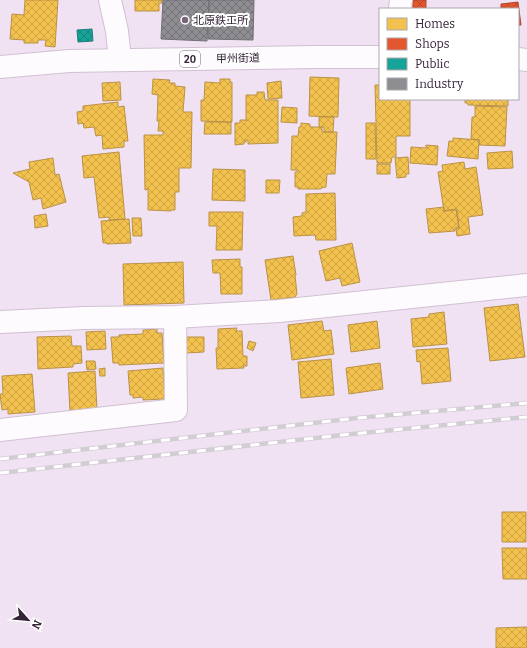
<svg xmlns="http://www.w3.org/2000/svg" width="527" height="648" viewBox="0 0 527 648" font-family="Bitter,'Noto Sans JP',serif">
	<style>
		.homes { fill: url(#homes-cross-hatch); stroke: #b99247 }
		.shops { fill: url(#shops-cross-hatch); stroke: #b04831 }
		.public { fill: url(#public-cross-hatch); stroke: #207d7b }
		.industry { fill: url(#industry-cross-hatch); stroke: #736e77 }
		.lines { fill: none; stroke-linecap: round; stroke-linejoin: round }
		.minor-casing { stroke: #d0c0d2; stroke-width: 24 }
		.highway-casing { stroke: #d0c0d2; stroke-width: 24 }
		.minor { stroke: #fdfbfd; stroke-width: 22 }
		.highway { stroke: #fdfbfd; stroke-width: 22 }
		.rail-casing { stroke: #d2cdd3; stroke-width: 4.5 }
		.rail { stroke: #fff; stroke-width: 3; stroke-dasharray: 9; stroke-linecap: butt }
		.poi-dot { fill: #776679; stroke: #fff; stroke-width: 1.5 }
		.labels { text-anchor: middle; stroke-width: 4; stroke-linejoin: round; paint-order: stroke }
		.shield { fill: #fff; stroke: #726674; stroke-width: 1 }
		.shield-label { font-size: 10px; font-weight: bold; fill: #352438 }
		.poi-label { font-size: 11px; fill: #352438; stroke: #fff; text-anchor: start }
		.street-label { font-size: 11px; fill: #352438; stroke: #fff }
	</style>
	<defs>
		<pattern id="homes-cross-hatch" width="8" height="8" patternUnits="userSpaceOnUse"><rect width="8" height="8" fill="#f2c14e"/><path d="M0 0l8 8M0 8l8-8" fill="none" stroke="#d0a645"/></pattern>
		<pattern id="shops-cross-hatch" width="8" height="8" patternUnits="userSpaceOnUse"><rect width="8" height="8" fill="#e4572e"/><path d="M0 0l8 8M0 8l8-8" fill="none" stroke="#ba4828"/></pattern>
		<pattern id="public-cross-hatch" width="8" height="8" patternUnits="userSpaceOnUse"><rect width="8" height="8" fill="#17a398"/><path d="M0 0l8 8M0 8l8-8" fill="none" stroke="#16857d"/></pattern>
		<pattern id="industry-cross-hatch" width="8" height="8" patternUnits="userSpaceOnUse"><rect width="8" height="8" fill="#8d8d92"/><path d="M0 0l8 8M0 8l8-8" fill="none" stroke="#747378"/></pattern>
	</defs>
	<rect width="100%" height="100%" fill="#f1e2f3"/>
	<!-- homes -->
	<path class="homes" d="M25 0H58L55 47 45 46 46 40H38V43H24V40L10 39 12 14 24 15Z
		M135 0H162V3H159V11H135Z
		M310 77 339 78 338 117 309 116Z
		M153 79 170 80 169 83H175V86L185 87 183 112H192L191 168H179V192H175V210H171V211L148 210V189L145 190 144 135H163V131H158L159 121H157L158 95 152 94Z
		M220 79H230V82H232V122L201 121V100H204L205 82 220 83Z
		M281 81 282 98 268 99 267 83Z
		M120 82 121 100 103 101 102 83Z
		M375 85H380V99H410V136H396V157H392L391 163H377Z
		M257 92H264L265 100H278V143L248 144V140H246V142H244V144L235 145V123H240V120H246V121V95H257Z
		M465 99H508V106L468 105V103H465Z
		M118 102V107L124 106 128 141H124V147L103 149 102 135 96 136 94 127 84 128 83 123 78 124 77 112 83 111V106Z
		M475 106 507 107 505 146 479 145 480 140 471 139 472 117H475Z
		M282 107 297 108V123L281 122Z
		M319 117H334L333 132H324V127H319Z
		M205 122H231V134H204Z
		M301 123 310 124V127H322V132H337L335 174H327L326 187 321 188V189H298V187H295V172H298L297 170H291L292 136H298L299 127H301Z
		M366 123H375L376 159H366Z
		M453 138 479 140 478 159 447 156 449 141H453Z
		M426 145 438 146 437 165 410 163 411 147 426 148Z
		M512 151 513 168 488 169 487 153Z
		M119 152 125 219 109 220V217L99 218 94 177 84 178 82 156Z
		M408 157 409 174H406V177L397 178 395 158Z
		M53 158 55 175 59 174 66 202 43 209 41 198 33 200 29 182 13 173 30 169 29 162Z
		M464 162 465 169 476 167 483 215 468 217 470 234 457 236 456 229 459 228 456 209 444 211 438 172 443 171 442 165Z
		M377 164H390V174H377Z
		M213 169 245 170V201L212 200Z
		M266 180H280L279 193H266Z
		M335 193 336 240H316L315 235 294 236 293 217 302 216V213L306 212V194Z
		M444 207V211L457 210 459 227 455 228V231L429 233 426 209Z
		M209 212H243L242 250H216L217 226H209Z
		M46 214 48 226 35 228 34 216Z
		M132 218H141L142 236H133Z
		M129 219 131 243 107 244V243H103L101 221Z
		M352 243 360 282 342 286 340 278 326 281 319 251Z
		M293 256 296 275H295L297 294 295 297 271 300 265 260Z
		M240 259V267H242V294H221L220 273H213L212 260Z
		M183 262 184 303 124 305 123 264Z
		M518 304 525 357 490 361 484 308Z
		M444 312 447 344 413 347 411 319 429 317V314Z
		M322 321 324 331 331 330 334 354 292 360 288 325Z
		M377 321 380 348 351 352 348 325Z
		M237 328 236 331H242L243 356H247V366H243L244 368 217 369 216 348H218V329Z
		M157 329V333H162L164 363 119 365V363H113L111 337H119V335L143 334V330Z
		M105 331 106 349 87 350 86 332Z
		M71 336 72 346H81L82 363 73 364V367L38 369 37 337Z
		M183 337H204V352L186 353Z
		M249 341 256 343 253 351 247 348Z
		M448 348 451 381 422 384 420 361 417 362 416 350Z
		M331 359 334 395 301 398 298 362Z
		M86 361H95L96 369 87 370Z
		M380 363 383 389 349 394 346 368Z
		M105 368V376H100L99 369Z
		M163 368 165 399 143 400V397L133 398V395H130L128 371Z
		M95 371 97 410 70 412 68 373Z
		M32 374 35 412 8 414V409L2 410 0 394H3L2 376Z
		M502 512H526V542H502Z
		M502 548H527V579H503Z
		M527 627V648H496V628Z"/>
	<!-- shops -->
	<path class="shops" d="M397 0H426V9L397 8Z
		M518 2 521 25H518V9H501V4Z"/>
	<!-- public -->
	<path class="public" d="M92 29 93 41 78 42 77 30Z"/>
	<!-- industry -->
	<path class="industry" d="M163 0H209L207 41 161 39Z
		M209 0H254L253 40 208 39Z"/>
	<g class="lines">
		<!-- minor casing -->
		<g class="minor-casing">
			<path id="minor" d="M110 0 117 31 120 60
				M400 9 401 0
				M0 322 84 318 175 317 279 311 527 285
				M0 430 176 410 175 317"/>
		</g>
		<!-- highway casing -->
		<g class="highway-casing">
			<path id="highway" d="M518 59 527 60
				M0 67 69 61 314 57H380"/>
		</g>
		<!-- minor -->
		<use href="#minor" class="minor"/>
		<!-- highway -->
		<use href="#highway" class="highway"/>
		<!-- rail casing -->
		<g class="rail-casing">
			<path id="rail" d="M0 459 357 418 527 403
				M0 473 352 434 527 417"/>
		</g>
		<!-- rail -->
		<use href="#rail" class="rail"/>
	</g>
	<!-- markers -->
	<circle class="poi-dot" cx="185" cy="20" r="4"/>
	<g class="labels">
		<!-- shield labels -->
		<rect class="shield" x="180" y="51" width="20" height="16" rx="3"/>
		<g class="shield-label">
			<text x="190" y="63">20</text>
		</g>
		<!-- poi labels -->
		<g class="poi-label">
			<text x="193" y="24">北原鉄工所</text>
		</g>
		<!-- street labels -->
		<g class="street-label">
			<text transform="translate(238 58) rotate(-1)" y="4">甲州街道</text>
		</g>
	</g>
	<!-- legend -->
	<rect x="379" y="8" width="140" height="92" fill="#ffffff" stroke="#aea7af"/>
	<rect x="387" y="18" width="20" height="12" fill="#f2c14e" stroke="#aea7af"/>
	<text x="415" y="28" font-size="12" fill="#352438">Homes</text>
	<rect x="387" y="38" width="20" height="12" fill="#e4572e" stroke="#aea7af"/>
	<text x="415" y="48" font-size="12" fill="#352438">Shops</text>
	<rect x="387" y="58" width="20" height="12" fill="#17a398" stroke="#aea7af"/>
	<text x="415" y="68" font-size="12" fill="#352438">Public</text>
	<rect x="387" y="78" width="20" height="12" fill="#8d8d92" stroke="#aea7af"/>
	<text x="415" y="88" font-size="12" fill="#352438">Industry</text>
	<!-- north arrow -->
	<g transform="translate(28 620) rotate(117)" stroke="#ffffff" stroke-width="3" paint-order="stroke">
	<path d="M0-3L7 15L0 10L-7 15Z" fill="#352438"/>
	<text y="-6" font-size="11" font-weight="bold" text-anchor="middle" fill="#352438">N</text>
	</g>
</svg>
